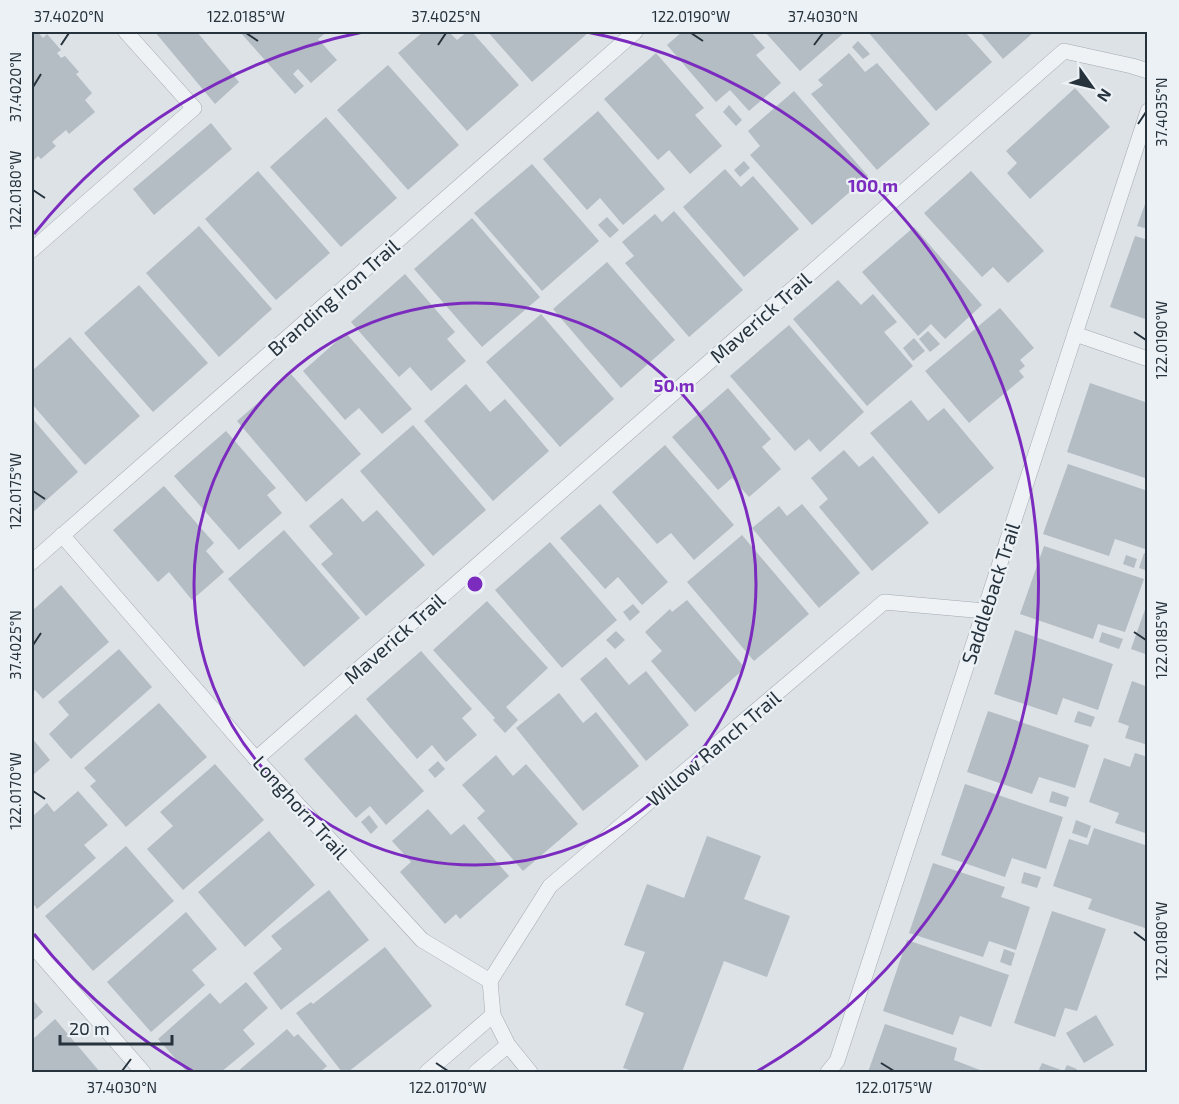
<svg xmlns="http://www.w3.org/2000/svg" width="1179" height="1104" font-family="'Exo 2',sans-serif">
  <rect width="100%" height="100%" fill="#dde2e7"/>
  <g fill="#b4bdc4">
    <path d="M32,32H38L43,38L47,34L61,50L57,53L61,58L65,56L79,72L76,74L92,93L85,100L95,112L69,134L66,130L52,142L56,146L41,159L38,156L32,162Z"/>
    <path d="M155,32H197L239,82L215,104Z"/>
    <path d="M240,32H327L318,39L337,60L311,83L298,69L293,74L304,86L295,94Z"/>
    <path d="M423,32H449L457,40L467,32H472L519,85L467,131L398,53Z"/>
    <path d="M488,32H589L532,82Z"/>
    <path d="M682,32H751L765,48L756,55L781,83L749,111L730,90L716,102L667,45Z"/>
    <path d="M765,32H845L800,71Z"/>
    <path d="M868,32H965L992,62L936,111Z"/>
    <path d="M980,32H1034L1003,59Z"/>
    <path d="M858,41L870,54L863,59L852,47Z"/>
    <path d="M656,53L704,108L695,115L722,146L690,174L669,150L658,160L604,99Z"/>
    <path d="M849,53L865,72L877,63L930,124L877,170L811,94L823,85L818,80Z"/>
    <path d="M388,65L459,145L408,190L337,110Z"/>
    <path d="M1075,88L1110,127L1030,199L1007,173L1017,163L1006,151Z"/>
    <path d="M794,91L868,176L812,225L750,155L760,146L748,131Z"/>
    <path d="M729,105L742,120L736,126L723,112Z"/>
    <path d="M598,111L665,189L623,225L600,198L587,210L543,159Z"/>
    <path d="M326,117L397,198L341,247L270,167Z"/>
    <path d="M211,123L232,149L154,215L133,189Z"/>
    <path d="M744,161L750,168L740,177L734,170Z"/>
    <path d="M532,164L599,241L542,291L474,213Z"/>
    <path d="M725,169L741,187L753,176L799,229L744,277L683,207Z"/>
    <path d="M258,171L330,253L276,300L205,219Z"/>
    <path d="M971,171L1044,251L1008,283L993,267L982,277L924,213Z"/>
    <path d="M1148,196V229L1137,226Z"/>
    <path d="M674,211L743,290L689,337L625,263L634,256L622,242L655,214L662,222Z"/>
    <path d="M607,217L619,230L610,238L598,225Z"/>
    <path d="M472,218L540,297L482,347L414,269Z"/>
    <path d="M199,226L272,309L219,357L146,273Z"/>
    <path d="M914,227L982,305L945,339L931,324L918,336L862,272Z"/>
    <path d="M1135,236L1148,240V320L1110,307Z"/>
    <path d="M607,262L675,340L621,388L553,309Z"/>
    <path d="M405,274L455,332L447,339L466,361L431,391L410,367L399,377L351,322Z"/>
    <path d="M838,280L861,305L873,294L897,322L884,332L913,366L867,406L793,319Z"/>
    <path d="M139,285L208,363L153,412L84,333Z"/>
    <path d="M1000,308L1034,348L1020,360L1025,366L1019,371L1024,377L969,423L925,371Z"/>
    <path d="M541,314L614,399L560,447L486,362Z"/>
    <path d="M789,325L864,412L820,452L809,439L795,451L730,376Z"/>
    <path d="M928,331L940,344L930,352L919,339Z"/>
    <path d="M346,333L412,409L382,434L359,408L345,420L303,371Z"/>
    <path d="M70,337L140,416L85,465L32,404V371Z"/>
    <path d="M914,338L925,351L913,361L903,348Z"/>
    <path d="M291,374L361,454L306,502L237,421Z"/>
    <path d="M1090,383L1148,403V479L1067,452Z"/>
    <path d="M466,384L490,412L505,399L549,451L493,501L424,421Z"/>
    <path d="M728,388L771,439L762,447L781,469L749,497L732,478L718,490L672,437Z"/>
    <path d="M911,400L928,421L944,408L994,468L939,514L870,433Z"/>
    <path d="M32,418L78,472L32,513Z"/>
    <path d="M413,425L486,510L433,556L360,471Z"/>
    <path d="M226,431L276,488L267,495L282,513L239,550L174,476Z"/>
    <path d="M665,445L734,525L694,560L671,533L657,544L612,492Z"/>
    <path d="M844,450L859,467L873,456L929,523L872,571L819,507L828,499L811,478Z"/>
    <path d="M1068,464L1148,491V550L1115,539L1109,556L1043,534Z"/>
    <path d="M164,486L214,543L206,551L224,572L192,600L169,572L158,582L113,530Z"/>
    <path d="M342,498L363,522L377,510L425,565L366,616L321,564L333,554L309,526Z"/>
    <path d="M600,504L668,582L642,605L618,577L605,589L560,538Z"/>
    <path d="M802,504L860,573L819,608L752,528L779,506L787,516Z"/>
    <path d="M284,530L360,618L304,667L228,579Z"/>
    <path d="M742,535L809,614L754,661L687,582Z"/>
    <path d="M550,542L617,620L562,668L495,590Z"/>
    <path d="M1044,546L1144,579L1125,632L1098,624L1093,639L1020,614Z"/>
    <path d="M1144,553L1148,554V571L1139,568Z"/>
    <path d="M1126,555L1137,559L1134,568L1123,564Z"/>
    <path d="M61,585L109,642L43,699L35,690L32,692V611Z"/>
    <path d="M687,600L745,668L695,712L651,661L662,651L645,632L670,609L672,612Z"/>
    <path d="M487,601L548,668L506,707L518,720L505,733L493,720L495,718L433,650Z"/>
    <path d="M1148,601V655L1131,649Z"/>
    <path d="M633,604L640,612L630,621L623,612Z"/>
    <path d="M1015,630L1113,664L1098,710L1063,698L1057,715L994,694Z"/>
    <path d="M616,631L625,640L615,649L606,640Z"/>
    <path d="M1102,632L1123,639L1119,649L1099,642Z"/>
    <path d="M119,649L152,687L71,759L49,734L69,715L58,702Z"/>
    <path d="M421,651L472,709L462,718L477,735L446,762L432,745L417,759L366,699Z"/>
    <path d="M606,657L629,685L646,671L689,725L646,761L580,679Z"/>
    <path d="M1132,681L1148,687V745L1125,738L1129,726L1118,722Z"/>
    <path d="M559,693L583,723L596,712L639,766L583,811L516,728Z"/>
    <path d="M159,703L207,757L126,827L90,786L96,781L84,768Z"/>
    <path d="M988,711L1089,745L1075,788L1039,777L1032,794L967,772Z"/>
    <path d="M1078,711L1095,717L1091,727L1074,722Z"/>
    <path d="M356,714L424,791L386,825L370,806L356,818L304,759Z"/>
    <path d="M32,738L50,760L32,776Z"/>
    <path d="M1135,753L1148,757V834L1115,823L1119,813L1089,802L1104,758L1130,767Z"/>
    <path d="M496,755L513,776L526,764L578,824L523,871L477,818L485,811L462,785Z"/>
    <path d="M438,761L445,769L435,778L428,770Z"/>
    <path d="M215,764L264,820L183,890L147,849L173,826L160,812Z"/>
    <path d="M965,784L1063,817L1046,869L1012,858L1005,877L941,855Z"/>
    <path d="M78,791L108,825L84,845L96,858L37,909L32,902V817L47,803L54,812Z"/>
    <path d="M1052,791L1069,797L1066,807L1049,802Z"/>
    <path d="M428,809L451,835L464,824L509,876L460,919L456,914L445,924L400,872L411,862L392,841Z"/>
    <path d="M369,815L378,827L371,834L361,822Z"/>
    <path d="M1076,820L1091,826L1087,838L1072,833Z"/>
    <path d="M1094,828L1148,846V929L1088,909L1092,899L1053,886L1069,839L1088,845Z"/>
    <path d="M269,831L315,885L245,947L198,892Z"/>
    <path d="M707,836L761,856L744,899L790,916L767,977L724,961L682,1072H636L623,1068L644,1013L625,1005L645,952L624,945L647,884L684,898Z"/>
    <path d="M126,846L174,901L93,971L45,916Z"/>
    <path d="M933,863L1005,887L1001,897L1030,907L1016,950L989,941L983,957L909,933Z"/>
    <path d="M1024,872L1041,877L1037,888L1021,883Z"/>
    <path d="M329,890L369,940L281,1010L253,973L282,949L271,936Z"/>
    <path d="M1052,911L1106,929L1077,1011L1065,1008L1055,1037L1014,1023Z"/>
    <path d="M186,912L217,949L192,970L205,985L151,1032L107,982Z"/>
    <path d="M907,940L1009,975L991,1027L960,1016L953,1035L883,1011Z"/>
    <path d="M385,947L432,1006L348,1072H342L296,1013L311,1002L313,1004Z"/>
    <path d="M1004,949L1015,953L1011,966L1000,962Z"/>
    <path d="M246,982L268,1008L243,1030L255,1044L221,1072H187L158,1039L210,993L220,1004Z"/>
    <path d="M32,999L43,1012L32,1022Z"/>
    <path d="M1096,1015L1114,1045L1084,1063L1066,1033Z"/>
    <path d="M55,1019L100,1072H32V1040Z"/>
    <path d="M885,1024L957,1048L954,1060L980,1070V1072H868Z"/>
    <path d="M287,1029L294,1037L298,1034L327,1066L320,1072H237Z"/>
    <path d="M1042,1063L1064,1071L1067,1065L1077,1069L1075,1072H1038Z"/>
  </g>
  <g fill="none" stroke-linecap="round" stroke-linejoin="round">
    <g stroke="#a2aab1" stroke-width="16">
      <g id="lane">
        <path d="M32,250L194,108L126,32"/>
        <path d="M1075,334L1148,359"/>
        <path d="M62,535L256,759L422,940L490,981L493,1015L508,1045L530,1072"/>
        <path d="M32,562L635,32"/>
        <path d="M256,759L1064,51L1132,66L1148,71"/>
        <path d="M32,945L143,1072"/>
        <path d="M490,981L550,886L884,602L985,611"/>
        <path d="M427,1072L493,1015"/>
        <path d="M476,1072L508,1045"/>
        <path d="M828,1072L837,1061L1148,111"/>
      </g>
    </g>
    <use href="#lane" stroke="#eff2f5" stroke-width="15"/>
  </g>
  <path fill="none" stroke="#26333d" stroke-width="2" d="M246,33L258,41M691,33L703,41M61,45L69,33M438,45L446,33M814,45L823,33M33,87L41,74M1138,124L1146,112M33,190L45,198M1134,332L1146,340M33,491L45,499M1134,632L1146,640M33,645L41,633M33,791L45,799M1134,932L1146,941M436,1063L448,1071M881,1063L894,1071M122,1071L131,1059"/>
  <g fill="none" stroke="#7b2cbf" stroke-width="3">
    <circle cx="475" cy="584" r="281"/>
    <path d="M194 1072A563 563 0 0 1 34 934M34 234A563 563 0 0 1 363 32M587 32A563 563 0 0 1 756 1072"/>
  </g>
  <g text-anchor="middle" dominant-baseline="central" stroke-width="4.5" stroke-linejoin="round" paint-order="stroke">
    <g font-size="20" fill="#26333d" stroke="#ecf1f5">
      <text transform="translate(333 297) rotate(-41)">Branding Iron Trail</text>
      <text transform="translate(760 317) rotate(-41)">Maverick Trail</text>
      <text transform="translate(990 593) rotate(-72)">Saddleback Trail</text>
      <text transform="translate(394 638) rotate(-41)">Maverick Trail</text>
      <text transform="translate(713 748) rotate(-40)">Willow Ranch Trail</text>
      <text transform="translate(301 807) rotate(48)">Longhorn Trail</text>
    </g>
  </g>
  <circle cx="475" cy="584" r="9" fill="#7b2cbf" stroke="#ecf1f5" stroke-width="3"/>
  <g font-size="18" text-anchor="middle" font-weight="bold" fill="#7b2cbf" stroke="#ecf1f5" stroke-width="4.5" stroke-linejoin="round" paint-order="stroke">
    <text x="873" y="192">100 m</text>
    <text x="674" y="392">50 m</text>
  </g>
  <rect width="1179" height="1104" fill="none" stroke="#ecf1f5" stroke-width="66"/>
  <g transform="translate(1092 87) rotate(124)" stroke="#ecf1f5" stroke-width="4.5" paint-order="stroke">
  <path d="M0-4.5L10 22L0 15L-10 22Z" fill="#26333d"/>
  <text y="-9" font-size="16" font-weight="bold" text-anchor="middle" fill="#26333d">N</text>
  </g>
  <path d="M60 1035v9h112v-9" fill="none" stroke="#26333d" stroke-width="3"/>
  <text x="69" y="1035" font-size="18" fill="#26333d" stroke="#ecf1f5" stroke-width="4.5" paint-order="stroke">20 m</text>
  <rect x="33" y="33" width="1113" height="1038" fill="none" stroke="#26333d" stroke-width="2"/>
  <g font-size="15" text-anchor="middle" fill="#26333d">
    <text x="69" y="22">37.4020°N</text>
    <text x="246" y="22">122.0185°W</text>
    <text x="446" y="22">37.4025°N</text>
    <text x="691" y="22">122.0190°W</text>
    <text x="823" y="22">37.4030°N</text>
    <text transform="translate(16 87) rotate(-90)" y="5">37.4020°N</text>
    <text transform="translate(1162 112) rotate(-90)" y="5">37.4035°N</text>
    <text transform="translate(16 190) rotate(-90)" y="5">122.0180°W</text>
    <text transform="translate(1162 340) rotate(-90)" y="5">122.0190°W</text>
    <text transform="translate(16 491) rotate(-90)" y="5">122.0175°W</text>
    <text transform="translate(1162 640) rotate(-90)" y="5">122.0185°W</text>
    <text transform="translate(16 645) rotate(-90)" y="5">37.4025°N</text>
    <text transform="translate(16 791) rotate(-90)" y="5">122.0170°W</text>
    <text transform="translate(1162 941) rotate(-90)" y="5">122.0180°W</text>
    <text x="122" y="1093">37.4030°N</text>
    <text x="448" y="1093">122.0170°W</text>
    <text x="894" y="1093">122.0175°W</text>
  </g>
</svg>
